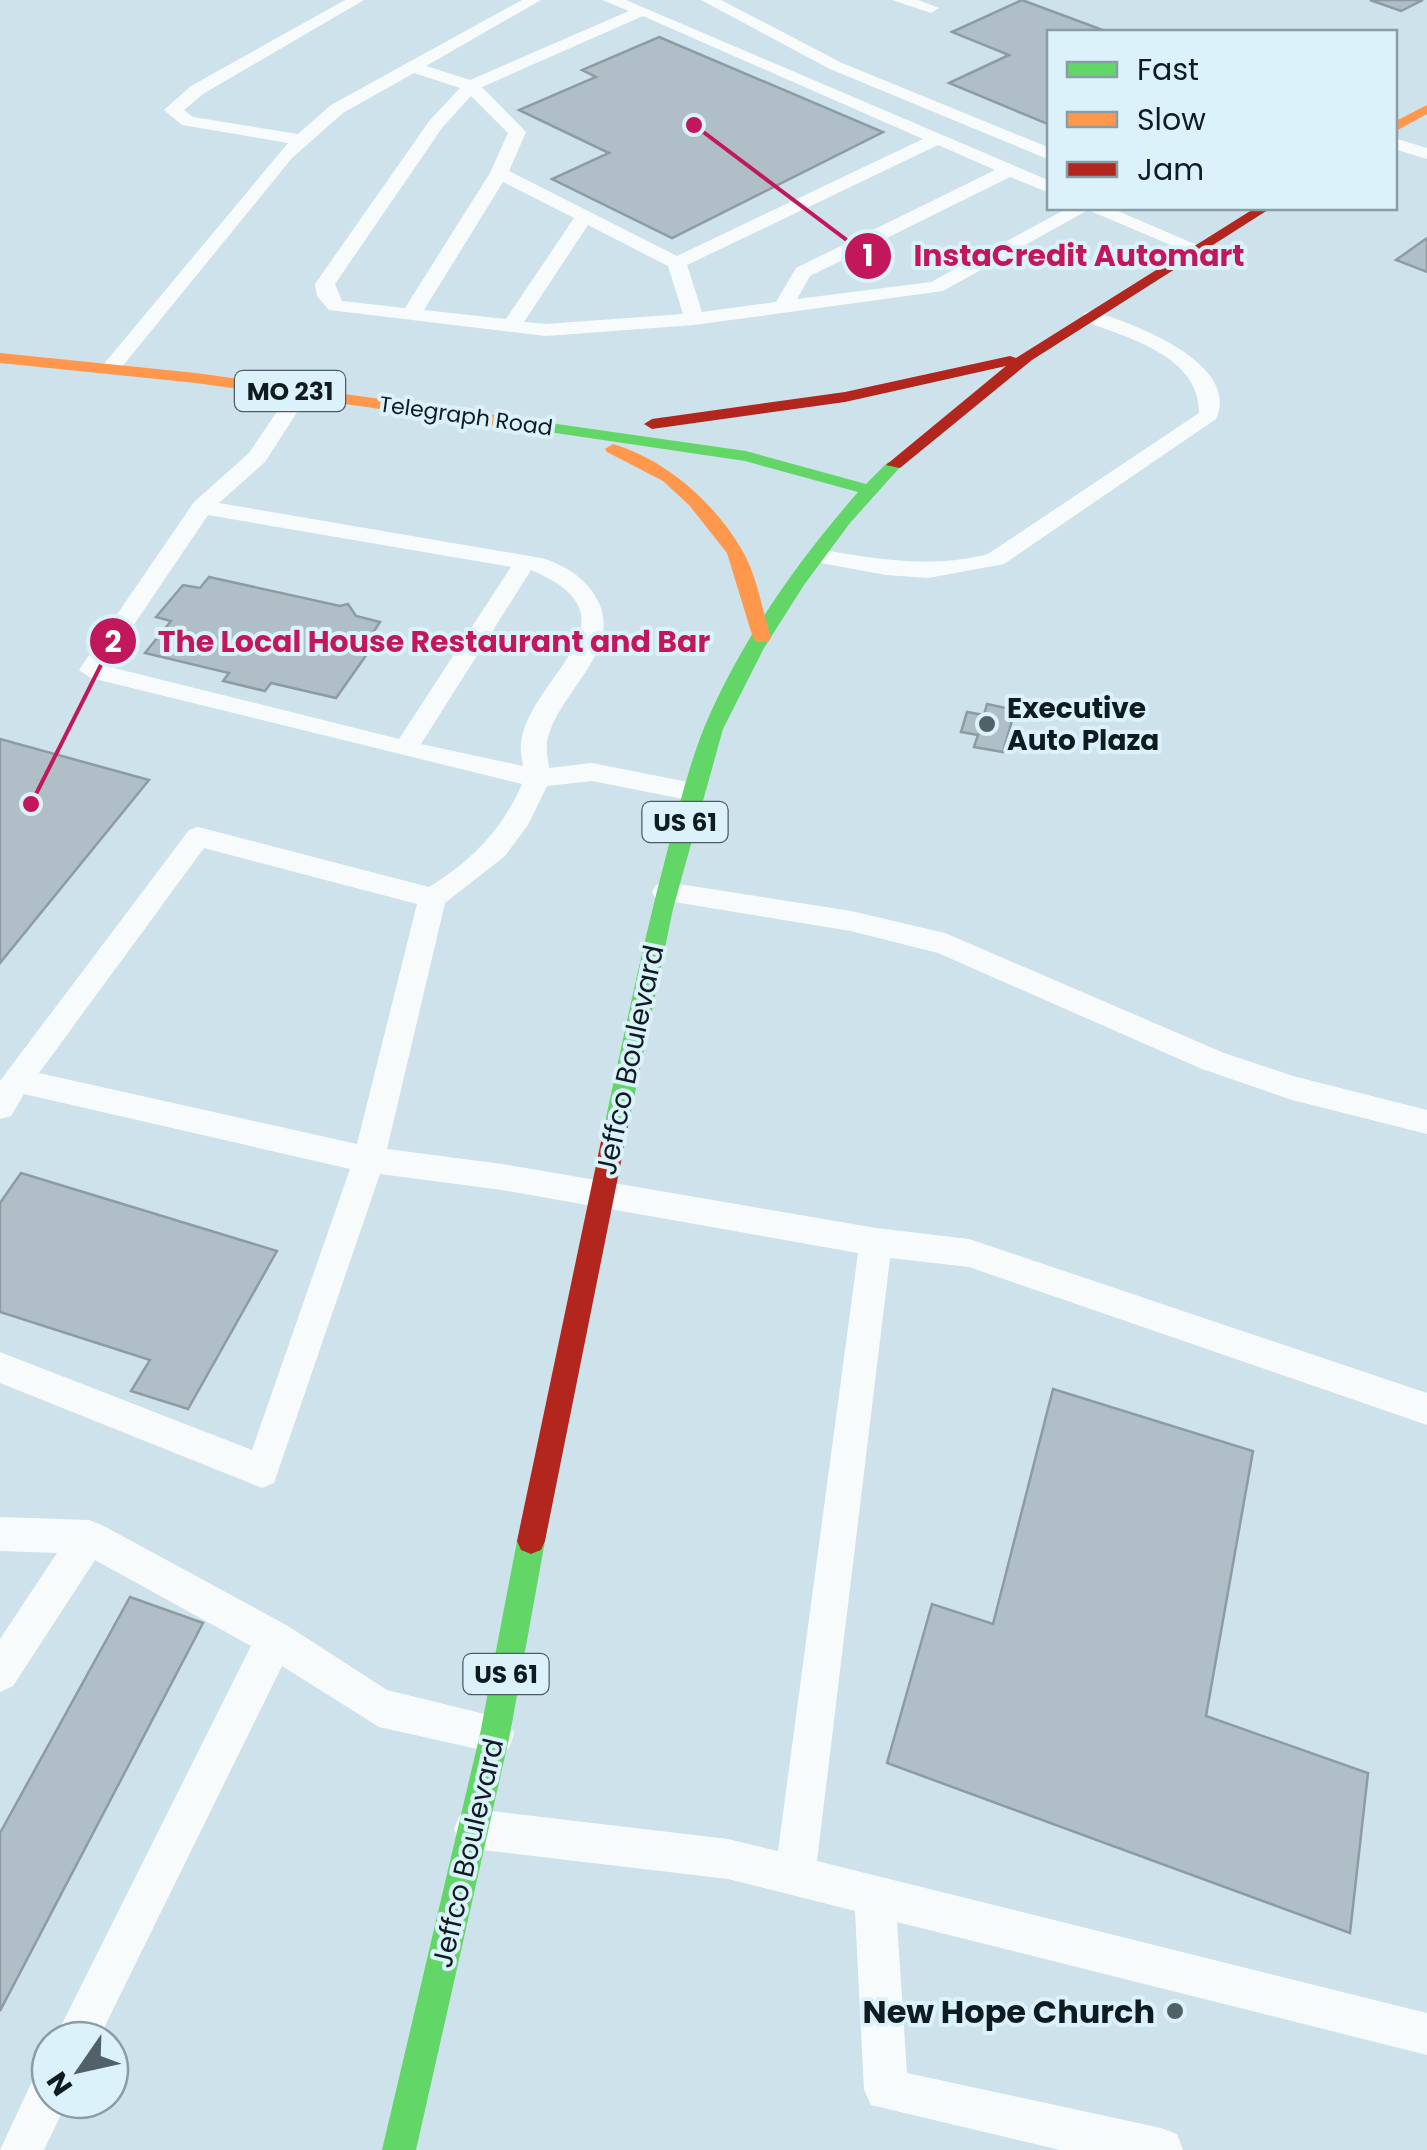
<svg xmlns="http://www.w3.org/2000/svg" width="1427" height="2150" font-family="Poppins,sans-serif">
  <rect width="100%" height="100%" fill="#cee2eb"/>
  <g fill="#b0bfc7" stroke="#8c9ca2" stroke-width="2.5">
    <path d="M1022,0L1108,32H1050V125L949,83L1009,55L952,32Z"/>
    <path d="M1370,0H1423L1401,11Z"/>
    <path d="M659,37L883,132L672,238L552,179L609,153L519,110L596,77L582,70Z"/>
    <path d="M1427,238V272L1396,260Z"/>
    <path d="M209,577L340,606L348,604L356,616L380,622L368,640L376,651L367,654L336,698L271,683L265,691L223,681L229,673L145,653L171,621L156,617L183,585L200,588Z"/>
    <path d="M987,704L1015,710L1003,752L974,747L978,735L961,732L967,712L984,715Z"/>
    <path d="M0,739L149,780L0,963Z"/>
    <path d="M21,1173L277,1251L188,1409L131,1391L150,1360L0,1312V1203Z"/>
    <path d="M1053,1389L1253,1451L1206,1716L1368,1773L1350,1933L887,1763L932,1604L993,1624Z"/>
    <path d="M130,1597L203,1623L0,2011V1833Z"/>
  </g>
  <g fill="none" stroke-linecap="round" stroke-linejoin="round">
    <g fill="#f8fbfc" fill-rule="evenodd">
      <path d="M345,0H364L203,94L184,110L193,117L298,134L331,105L522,0H541L426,66L470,80L629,11L602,0H626L1050,181V193L1010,177L810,276L797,299L931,282L1068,208H1111L1206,249L1204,253H1190L1088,210L943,291L694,325L546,336L329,310L317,296L315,284L430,120L460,88L414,73L343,113L292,158L117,373H103L100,369L103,365L288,143L182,125L164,110L191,86ZM643,16L923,139L677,256L509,171L526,132L482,87ZM471,96L508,133L490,173L405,308L342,301L335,284L442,128ZM938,145L995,170L796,268L776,302L702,312L687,265ZM503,182L574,218L506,319L424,310ZM588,225L668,266L683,314L546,324L524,322Z"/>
      <path d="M701,0H721L842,63L1050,148V160L830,69Z"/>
      <path d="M892,0H918L939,8L931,13Z"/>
      <path d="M1394,138L1427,148V159L1394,149Z"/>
      <path d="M1091,311C1131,322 1242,363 1216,419L1004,564L928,578L886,575L810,561L806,556L818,549C876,559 930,569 988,554L1199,413C1200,356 1128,338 1084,321V313Z"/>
      <path d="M300,386L310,392L265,462L219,503L541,558C557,562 577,573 587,585C636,641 563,684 548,737C545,747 548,758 549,768L592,763L693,783L702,786L706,792L702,798L693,801L592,781L547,786L528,825L505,856L445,903L387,1149L502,1164L876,1228L969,1239L1427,1393V1425L969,1267L890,1258L817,1861L1427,2013V2055L897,1922L907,2073L1161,2128L1177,2134L1183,2150H1060L871,2105L864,2090L855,1911L728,1879L474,1849L460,1843L454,1829L460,1815L474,1809L728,1839L778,1851L858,1253L502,1190L380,1174L274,1483L262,1488L0,1383V1352L252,1450L350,1169L24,1094L11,1116L0,1119V1081L189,830L198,827L429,887C471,861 503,829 522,784L91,678L79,670L194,502L249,453L293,388ZM208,515L511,567L399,739L106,666ZM531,570C647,618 528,678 521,743C520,750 522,759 523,766L421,744ZM204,848L417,904L357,1144L39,1073Z"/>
      <path d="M666,882L851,911L945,933L1224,1053L1293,1076L1427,1110V1134L1292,1100L1202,1069L938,953L851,931L656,899L652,892L656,885Z"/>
      <path d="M0,1517L89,1520L102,1525L288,1626L387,1690L509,1720L514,1734L509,1748L495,1753L379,1727L282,1666L98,2040H54L251,1646L95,1560L13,1686L0,1692V1639L57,1553L0,1551Z"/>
      <path d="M50,2068V2100H68L44,2150H0L35,2075Z"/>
    </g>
    <g fill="#63d668" fill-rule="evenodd">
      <path d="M501,416L746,451L866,484L888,462L902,465L850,523L804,585L764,648L723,729L673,909L628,1127L624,1134H608L604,1127C624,1035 643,943 667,852C678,810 688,768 704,728C740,642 797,562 858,492L745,461L495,424L493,421Z"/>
      <path d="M531,1528L541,1532L545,1541L510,1734L416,2150H382L480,1734L517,1541L521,1532Z"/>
    </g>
    <g fill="#ff974d" fill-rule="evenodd">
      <path d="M1427,105V114L1394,132V122Z"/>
      <path d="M0,353L196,373L501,416L509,421L501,426L196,383L0,363Z"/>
      <path d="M613,444C666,460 714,502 742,550C757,575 762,610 771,638L768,642H756L753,638L727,553L689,505L663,481L607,452L605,449Z"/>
    </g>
    <g fill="#b3261e" fill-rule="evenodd">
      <path d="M1255,208H1271L1032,360L900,468L886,465L1006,366L845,402L652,429L644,424L652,419L845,392L1010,356L1016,358Z"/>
      <path d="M616,1118L624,1120L628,1127L545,1541L541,1550L531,1554L521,1550L517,1541L604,1127L608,1120Z"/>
    </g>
  </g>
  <g fill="#516168" stroke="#dcf2fb" stroke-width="4">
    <circle cx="987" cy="724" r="10"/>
    <circle cx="1175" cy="2011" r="10"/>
  </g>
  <g text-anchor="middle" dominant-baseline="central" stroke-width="8" stroke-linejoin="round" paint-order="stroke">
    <g font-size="22" fill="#0e1c21" stroke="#dcf2fb">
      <text transform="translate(466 416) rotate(8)">Telegraph Road</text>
    </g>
    <g fill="#dcf2fb" stroke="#4c5c62" stroke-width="2.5">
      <rect x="235" y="371" width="110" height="40" rx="8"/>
      <rect x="642.5" y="802" width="85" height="40" rx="8"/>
      <rect x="463.5" y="1654" width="85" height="40" rx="8"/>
    </g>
    <g font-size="25" font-weight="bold" fill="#0e1c21">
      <text x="290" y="391">MO 231</text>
      <text x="685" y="822">US 61</text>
      <text x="506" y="1674">US 61</text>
    </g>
    <g font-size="28" font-weight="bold" fill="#0e1c21" stroke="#dcf2fb" text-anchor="start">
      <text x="1007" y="708">Executive<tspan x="1007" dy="32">Auto Plaza</tspan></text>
    </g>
    <g font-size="28" fill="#0e1c21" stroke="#dcf2fb">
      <text transform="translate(630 1060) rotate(-78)">Jeffco Boulevard</text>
      <text transform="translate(468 1853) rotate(-77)">Jeffco Boulevard</text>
    </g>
    <g font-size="32" font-weight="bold" fill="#0e1c21" stroke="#dcf2fb" text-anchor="end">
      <text x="1155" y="2011">New Hope Church</text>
    </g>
  </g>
  <path fill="none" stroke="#c2185b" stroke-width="4" d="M694 125L868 256M31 804L113 641"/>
  <g fill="#c2185b" stroke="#dcf2fb" stroke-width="4">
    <circle cx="694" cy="125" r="10"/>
    <circle cx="31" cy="804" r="10"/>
    <circle cx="868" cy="256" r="25"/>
    <circle cx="113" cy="641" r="25"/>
  </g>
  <g font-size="30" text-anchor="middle" font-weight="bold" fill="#fff">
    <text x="868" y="266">1</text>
    <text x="113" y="652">2</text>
  </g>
  <g font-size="30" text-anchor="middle" font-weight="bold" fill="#c2185b" stroke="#dcf2fb" stroke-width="8" stroke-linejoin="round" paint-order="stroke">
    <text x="1079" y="266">InstaCredit Automart</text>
    <text x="434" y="652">The Local House Restaurant and Bar</text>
  </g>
  <rect x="1047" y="30" width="350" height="180" fill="#dcf2fb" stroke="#8a9ca4" stroke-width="2.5"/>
  <rect x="1067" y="62" width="50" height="15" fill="#63d668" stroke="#8a9ca4" stroke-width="2.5"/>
  <text x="1137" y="80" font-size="30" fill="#0e1c21">Fast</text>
  <rect x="1067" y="112" width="50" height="15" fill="#ff974d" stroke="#8a9ca4" stroke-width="2.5"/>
  <text x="1137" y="130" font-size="30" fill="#0e1c21">Slow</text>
  <rect x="1067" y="162" width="50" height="15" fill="#b3261e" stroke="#8a9ca4" stroke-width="2.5"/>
  <text x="1137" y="180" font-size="30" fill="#0e1c21">Jam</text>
  <g transform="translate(80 2070) rotate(236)"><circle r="48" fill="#dcf2fb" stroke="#8a9ca4" stroke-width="2.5"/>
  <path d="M0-8L18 38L0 25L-18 38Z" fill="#516168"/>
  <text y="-15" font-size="28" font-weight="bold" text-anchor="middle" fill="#0e1c21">N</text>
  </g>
</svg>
